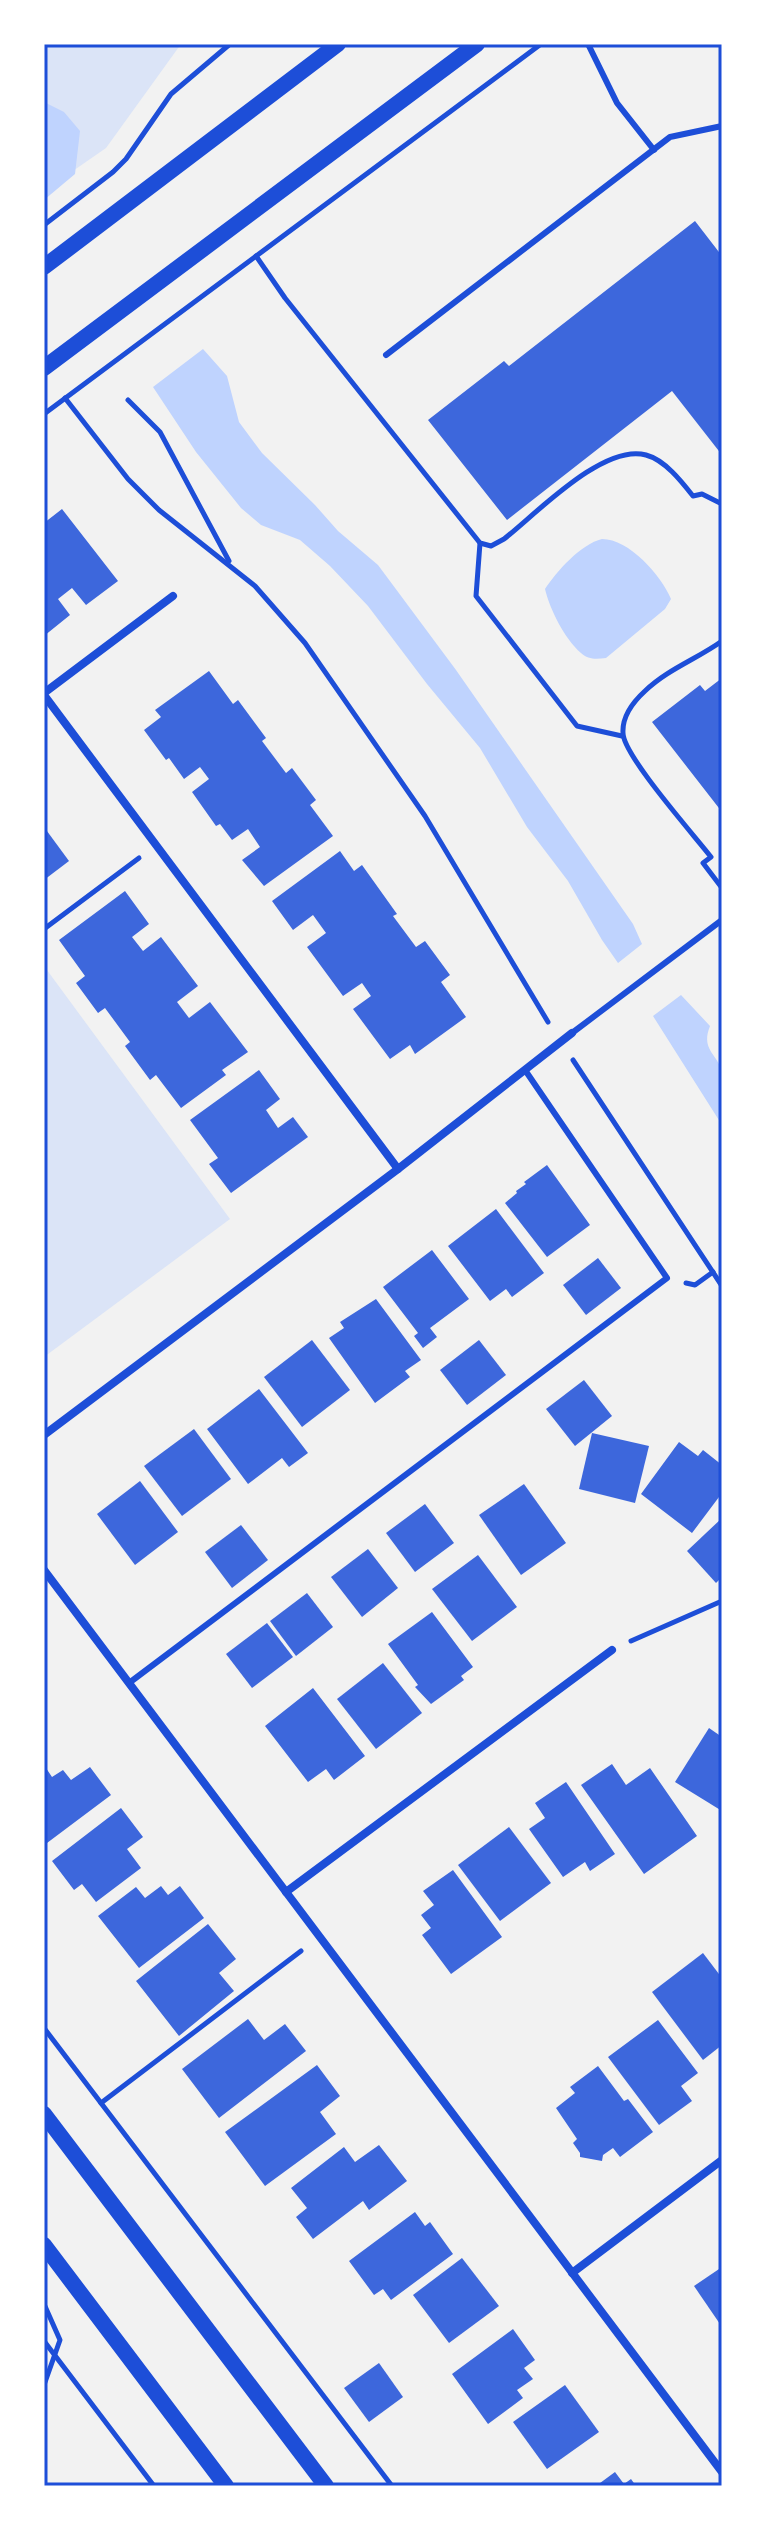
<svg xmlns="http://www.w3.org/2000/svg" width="766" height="2530" font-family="Overpass,sans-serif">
  <rect width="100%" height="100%" fill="#f2f2f2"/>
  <g fill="#dbe4f7">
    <path d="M44,44H181L106,148L44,191Z"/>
    <path d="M44,966L230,1219L44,1357Z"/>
  </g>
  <g fill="#bfd3fe">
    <path d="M44,102L64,112L80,131L75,174L44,200Z"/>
    <path d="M203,349L227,376L239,422L262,453L315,505L338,531L378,565L456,670L633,924L642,944L618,963L602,940L568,881L527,827L480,748L427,684L368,606L330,566L300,540L261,525L241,508L196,452L153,387Z"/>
    <path d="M602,539C629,539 661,575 671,599L665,609L606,658C597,659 588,660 581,653C565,639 550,610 545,589C557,571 581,544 602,539Z"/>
    <path d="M681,995L710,1026C700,1051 719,1054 722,1073C725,1089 722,1109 722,1125L653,1016Z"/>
  </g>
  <g fill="#3d67dc">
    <path d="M695,221L722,256V455L672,391L507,520L428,420L504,361L509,366Z"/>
    <path d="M62,509L118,581L86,605L72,588L58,599L70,615L44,636V523Z"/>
    <path d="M209,671L233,704L238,700L266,738L262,741L286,773L292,768L316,800L310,805L333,836L264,886L242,860L260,847L248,829L232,840L220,824L216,826L192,792L209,779L200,767L184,779L169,758L166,760L144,730L161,717L155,710Z"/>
    <path d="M722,678V812L652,722L700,685L705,691Z"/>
    <path d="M44,827L69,861L44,880Z"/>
    <path d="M340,851L354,871L362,865L397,914L393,916L416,947L425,941L450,975L441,982L466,1017L415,1054L410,1045L390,1059L353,1009L371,996L362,983L343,996L307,947L326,933L313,915L293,930L272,901Z"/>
    <path d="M125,891L149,924L132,937L143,951L161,937L198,986L177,1002L189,1018L210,1002L248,1052L222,1070L226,1075L181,1108L156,1075L150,1080L125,1046L130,1042L105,1008L98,1013L76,983L85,976L59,940Z"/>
    <path d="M259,1070L280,1099L266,1110L278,1128L293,1117L308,1137L231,1193L209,1164L218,1158L190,1120Z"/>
    <path d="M547,1165L590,1225L547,1257L505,1203L517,1193L516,1191L526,1184L524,1182Z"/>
    <path d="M496,1209L544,1273L512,1297L506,1289L490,1301L448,1246Z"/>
    <path d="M432,1250L469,1299L430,1328L437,1337L423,1348L414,1336L418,1333L383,1287Z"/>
    <path d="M598,1258L621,1288L586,1315L563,1285Z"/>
    <path d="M376,1299L421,1360L405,1371L410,1377L375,1403L329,1338L344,1328L340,1322Z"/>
    <path d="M312,1340L350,1390L302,1427L264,1377Z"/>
    <path d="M479,1340L506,1375L467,1405L440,1370Z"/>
    <path d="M584,1380L612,1416L575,1446L546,1409Z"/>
    <path d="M259,1389L308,1453L289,1467L282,1458L248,1484L207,1429Z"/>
    <path d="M194,1429L231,1479L182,1516L144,1466Z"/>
    <path d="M592,1433L649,1446L635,1503L579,1489Z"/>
    <path d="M679,1442L698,1456L703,1450L722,1465V1493L692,1533L641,1494Z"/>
    <path d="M140,1481L178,1532L135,1565L97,1514Z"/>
    <path d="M524,1484L566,1543L521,1575L479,1515Z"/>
    <path d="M425,1504L454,1543L415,1572L386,1533Z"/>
    <path d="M722,1518V1577L716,1583L687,1551Z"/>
    <path d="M241,1525L268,1560L232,1588L205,1552Z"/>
    <path d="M368,1549L398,1588L362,1617L331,1577Z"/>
    <path d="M478,1555L517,1607L472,1641L432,1589Z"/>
    <path d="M307,1593L333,1627L296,1656L270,1621Z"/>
    <path d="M432,1612L473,1667L461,1676L464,1680L431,1704L415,1687L418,1685L388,1644Z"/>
    <path d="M267,1623L293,1657L252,1688L226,1654Z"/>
    <path d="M383,1663L422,1713L376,1749L337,1699Z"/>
    <path d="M313,1688L365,1756L334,1780L326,1769L308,1782L265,1726Z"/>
    <path d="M709,1728L722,1737V1811L675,1782Z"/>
    <path d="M612,1764L626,1785L650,1768L697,1836L644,1874L581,1785Z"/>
    <path d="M90,1767L111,1795L47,1843L44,1839V1770L46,1768L52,1777L63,1770L71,1780Z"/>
    <path d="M566,1782L615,1854L590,1871L585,1862L563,1877L529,1829L545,1818L535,1803Z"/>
    <path d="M121,1808L143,1837L127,1849L141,1868L96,1902L82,1884L74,1890L52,1861Z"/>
    <path d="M509,1827L551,1883L500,1921L458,1865Z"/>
    <path d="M453,1870L502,1937L451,1974L422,1935L431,1928L421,1915L434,1905L423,1891Z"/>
    <path d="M161,1886L168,1895L180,1886L204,1918L139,1968L98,1916L136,1887L145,1898Z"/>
    <path d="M208,1924L236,1959L219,1973L234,1991L179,2036L136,1981Z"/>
    <path d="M703,1953L722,1978V2045L703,2060L652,1992Z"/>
    <path d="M248,2019L264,2040L285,2024L306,2051L219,2118L182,2069Z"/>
    <path d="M658,2020L698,2073L681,2086L692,2101L659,2125L608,2057Z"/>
    <path d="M317,2065L340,2096L320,2112L336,2134L265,2186L225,2132Z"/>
    <path d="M598,2066L624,2101L628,2099L653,2132L620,2157L613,2148L603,2155L602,2161L580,2157V2153L573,2143L577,2139L556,2108L575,2093L570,2087Z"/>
    <path d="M379,2145L407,2181L369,2210L363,2201L313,2239L296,2217L307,2208L291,2188L344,2147L355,2162Z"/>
    <path d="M415,2212L425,2226L430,2222L453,2254L391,2300L383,2289L374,2295L349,2261Z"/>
    <path d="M462,2258L499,2306L449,2343L413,2295Z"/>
    <path d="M722,2267V2327L694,2286Z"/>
    <path d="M513,2329L535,2360L524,2368L533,2379L517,2390L523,2398L488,2424L452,2374Z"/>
    <path d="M379,2363L403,2397L369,2422L344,2388Z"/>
    <path d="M565,2385L599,2432L547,2469L513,2422Z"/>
    <path d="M615,2472L624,2484L631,2479L636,2486H596Z"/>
  </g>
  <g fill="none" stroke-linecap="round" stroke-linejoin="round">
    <g stroke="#1d4ed8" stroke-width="5">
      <path d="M44,225L113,172L126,159L171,94L230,44"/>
      <path d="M256,256L285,298L480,543L491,546L504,539C535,515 603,443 646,455C665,460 682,482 693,496L702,494L722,504"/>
      <path d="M65,398L128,479L159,510L255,586L305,643L425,816L548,1022"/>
      <path d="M128,400L160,432L229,561"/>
      <path d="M44,414L541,44"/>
      <path d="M480,543L476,596L577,726L622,736"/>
      <path d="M722,641C697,659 668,669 645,691C633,702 622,716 623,733C623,755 694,835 711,857L703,863L722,888"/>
      <path d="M44,929L139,858"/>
      <path d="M573,1060L722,1286"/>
      <path d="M686,1283L695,1285L713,1272"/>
      <path d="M631,1641L722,1601"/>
      <path d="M44,2028L392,2486"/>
      <path d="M101,2103L301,1951"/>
      <path d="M44,2304L60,2340L44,2385"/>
      <path d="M44,2341L154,2486"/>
    </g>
    <g stroke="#1d4ed8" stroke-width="6">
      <path d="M588,44L617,103L654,150"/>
      <path d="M386,355L670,137L722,126"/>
      <path d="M572,1033L722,920"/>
      <path d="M129,1683L667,1278L525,1070"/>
    </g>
    <g stroke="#1d4ed8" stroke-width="8">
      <path d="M44,693L173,596"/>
      <path d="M44,695L398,1169"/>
      <path d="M44,1435L398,1169L572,1033"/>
      <path d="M44,1570L722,2472"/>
      <path d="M286,1892L612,1650"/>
      <path d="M572,2273L722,2160"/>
    </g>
    <g stroke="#1d4ed8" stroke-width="16">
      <path d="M44,267L338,44"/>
      <path d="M44,368L477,44"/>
      <path d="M44,2114L326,2486"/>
      <path d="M44,2245L226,2486"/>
    </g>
  </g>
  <rect width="766" height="2530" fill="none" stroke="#ffffff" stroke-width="92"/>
  <rect x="46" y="46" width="674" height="2438" fill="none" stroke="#1d4ed8" stroke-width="3"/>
</svg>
